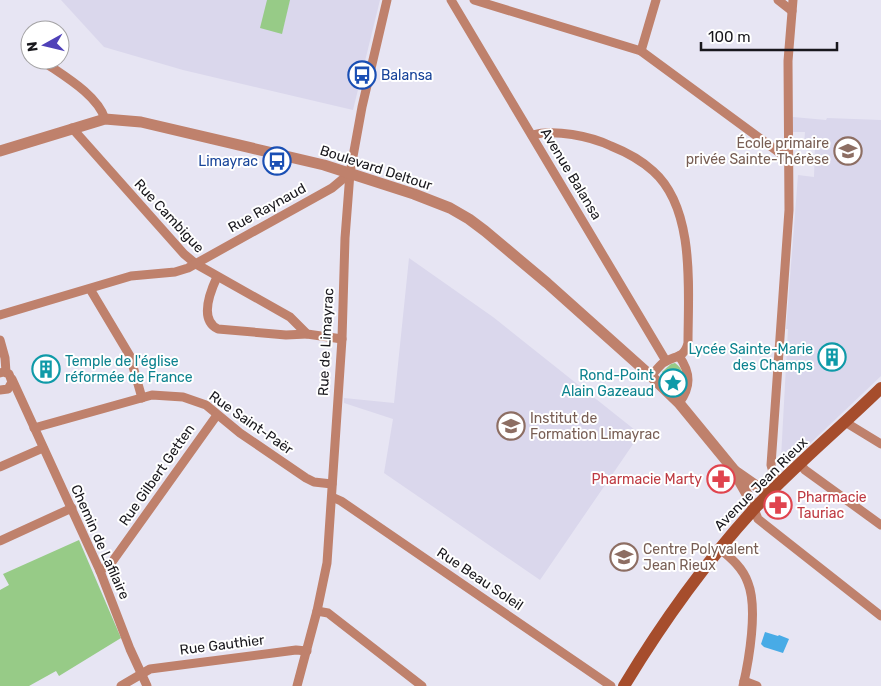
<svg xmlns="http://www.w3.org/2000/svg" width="881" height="686" font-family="Rubik,sans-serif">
  <rect width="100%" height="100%" fill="#e7e5f3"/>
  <g fill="#dad7ec">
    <path d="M61,0H380L353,110L183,70L104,47Z"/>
    <path d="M793,117L826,120L827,118L881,120V376L800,453L796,449L787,458H781L788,329H786L798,175L814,177L815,146L804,145L805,132H792Z"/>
    <path d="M409,258L493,317L640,434L540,580L384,473L393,419L344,403V398L394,403Z"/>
  </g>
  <g fill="#97cb87">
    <path d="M267,0H290L282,34L260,28Z"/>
    <path d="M675,363C684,369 684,378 683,389L674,382L677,380V377H673L672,381L662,372L671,364Z"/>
    <path d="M79,540L121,638L59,676L56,671L29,686H0V590L9,585L3,574Z"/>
  </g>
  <path fill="#48abe6" d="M765,632L778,636L779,635L789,639L783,653L764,647L761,644Z"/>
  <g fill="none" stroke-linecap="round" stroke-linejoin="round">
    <g stroke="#bf816c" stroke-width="9">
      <path d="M451,0L666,361"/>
      <path d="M474,0L641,51L788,159"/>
      <path d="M778,0L792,11"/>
      <path d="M26,48L30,52"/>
      <path d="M641,51L656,0"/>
      <path d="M41,60C62,75 97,94 105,119"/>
      <path d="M72,128L184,254L196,264L290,317L307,334L342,339"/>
      <path d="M532,135C555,129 590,136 611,146C626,152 641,160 653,171C696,209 688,291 688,343C684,359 675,355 663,363C658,367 655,372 651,376"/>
      <path d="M217,277C210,292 199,320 218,329L286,335L307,334"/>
      <path d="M90,289L130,356L142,398"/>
      <path d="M0,315L131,276L175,272L188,268L332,188L350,173"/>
      <path d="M0,340L5,358L6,372"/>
      <path d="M679,356C691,373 691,387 679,403"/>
      <path d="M0,373L4,372L9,374L12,382L8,389L0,390"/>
      <path d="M12,379L100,571L130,649L147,686"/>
      <path d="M845,422L881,444"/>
      <path d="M34,428L152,395L183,397L206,405L240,433L306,478L314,482L332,484"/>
      <path d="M800,464L805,470L881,525"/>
      <path d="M0,467L43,448"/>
      <path d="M777,486L771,465L789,210L788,61L793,0"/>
      <path d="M332,497L341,501L611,686"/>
      <path d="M754,509L758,519L881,616"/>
      <path d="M0,541L72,508"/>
      <path d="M719,548C731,558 743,568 748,583C758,608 749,660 743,686"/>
      <path d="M100,571L112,562L217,415"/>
      <path d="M317,611L328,613L422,686"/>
      <path d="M744,681L757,686"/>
      <path d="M121,686L150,669L296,650L307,651"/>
      <path d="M297,686L317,611L327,563L342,339L345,238L350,173L362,107L387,0"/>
    </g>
    <g stroke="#bf816c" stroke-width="11">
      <path d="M0,151L105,119L141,122L324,165L414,194L450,208L469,219L485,231L547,283L651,376L679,403L734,470C740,484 749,495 754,509"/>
      <path d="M735,471L768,494"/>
    </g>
    <path stroke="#a64d2c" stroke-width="12" d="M624,686C662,623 705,563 754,509C794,466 839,429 881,388"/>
  </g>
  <defs>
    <g id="bus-ring" transform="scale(1.4375)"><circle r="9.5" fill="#fff" stroke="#1a4fb4" stroke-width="1.5"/><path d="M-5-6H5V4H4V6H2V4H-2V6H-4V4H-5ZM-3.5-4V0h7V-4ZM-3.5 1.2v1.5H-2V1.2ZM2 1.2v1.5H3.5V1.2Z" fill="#1a4fb4"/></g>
    <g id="school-ring" transform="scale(1.4375)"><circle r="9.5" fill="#fff" stroke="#8d6e63" stroke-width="1.5"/><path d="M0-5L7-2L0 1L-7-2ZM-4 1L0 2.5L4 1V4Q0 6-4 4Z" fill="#8d6e63"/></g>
    <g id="building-ring" transform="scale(1.4375)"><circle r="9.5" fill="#fff" stroke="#0f9aa8" stroke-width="1.5"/><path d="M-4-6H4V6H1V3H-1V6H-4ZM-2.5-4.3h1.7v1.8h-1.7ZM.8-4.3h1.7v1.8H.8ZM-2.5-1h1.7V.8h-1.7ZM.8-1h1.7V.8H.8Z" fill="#0f9aa8"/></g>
    <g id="sight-ring" transform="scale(1.4375)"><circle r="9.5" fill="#fff" stroke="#0f9aa8" stroke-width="1.5"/><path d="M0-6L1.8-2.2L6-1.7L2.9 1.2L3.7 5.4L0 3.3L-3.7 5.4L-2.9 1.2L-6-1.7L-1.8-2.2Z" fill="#0f9aa8"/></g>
    <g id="university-ring" transform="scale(1.4375)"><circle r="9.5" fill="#fff" stroke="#8d6e63" stroke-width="1.5"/><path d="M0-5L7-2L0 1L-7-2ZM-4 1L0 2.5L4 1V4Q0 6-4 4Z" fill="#8d6e63"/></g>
    <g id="pharmacy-ring" transform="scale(1.4375)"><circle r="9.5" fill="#fff" stroke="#e0444e" stroke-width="1.5"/><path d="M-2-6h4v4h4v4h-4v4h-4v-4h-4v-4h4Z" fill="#e0444e"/></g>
  </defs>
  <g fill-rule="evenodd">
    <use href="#bus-ring" x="362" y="75"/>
    <use href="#school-ring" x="848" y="151"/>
    <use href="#bus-ring" x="277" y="161"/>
    <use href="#building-ring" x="832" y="357"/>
    <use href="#building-ring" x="46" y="369"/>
    <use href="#sight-ring" x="673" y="383"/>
    <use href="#university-ring" x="511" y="426"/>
    <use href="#pharmacy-ring" x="721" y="479"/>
    <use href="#pharmacy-ring" x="778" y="505"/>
    <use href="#school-ring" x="624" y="557"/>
  </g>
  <g text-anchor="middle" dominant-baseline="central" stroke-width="4" stroke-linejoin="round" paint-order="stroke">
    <g font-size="14" fill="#164399" stroke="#fff" text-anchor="start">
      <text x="381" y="75">Balansa</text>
      <text x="258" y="161" text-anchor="end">Limayrac</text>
    </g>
    <g font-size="14" fill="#785e54" stroke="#fff" text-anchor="start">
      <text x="829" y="143" text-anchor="end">École primaire<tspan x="829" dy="16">privée Sainte-Thérèse</tspan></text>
      <text x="530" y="418">Institut de<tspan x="530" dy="16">Formation Limayrac</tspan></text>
      <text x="643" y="549">Centre Polyvalent<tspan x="643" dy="16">Jean Rieux</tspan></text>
    </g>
    <g font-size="14" fill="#18171c" stroke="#fff">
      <text transform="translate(376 168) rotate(18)">Boulevard Deltour</text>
      <text transform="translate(571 174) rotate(59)">Avenue Balansa</text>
      <text transform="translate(267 208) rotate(-29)">Rue Raynaud</text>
      <text transform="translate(169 216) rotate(47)">Rue Cambigue</text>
      <text transform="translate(326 342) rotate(-87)">Rue de Limayrac</text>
      <text transform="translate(251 423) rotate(35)">Rue Saint-Paër</text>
      <text transform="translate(157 475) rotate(-55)">Rue Gilbert Getten</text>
      <text transform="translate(761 484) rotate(-45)">Avenue Jean Rieux</text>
      <text transform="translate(100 542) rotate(66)">Chemin de Lafilaire</text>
      <text transform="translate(480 579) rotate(34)">Rue Beau Soleil</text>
      <text transform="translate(222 645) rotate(-7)">Rue Gauthier</text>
    </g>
    <g font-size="14" fill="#0d838f" stroke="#fff" text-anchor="end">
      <text x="813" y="349">Lycée Sainte-Marie<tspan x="813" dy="16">des Champs</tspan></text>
      <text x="65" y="361" text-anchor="start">Temple de l'église<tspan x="65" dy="16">réformée de France</tspan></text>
      <text x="654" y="375">Rond-Point<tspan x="654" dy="16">Alain Gazeaud</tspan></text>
    </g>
    <g font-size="14" fill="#be3a42" stroke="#fff" text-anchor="end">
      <text x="702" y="479">Pharmacie Marty</text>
      <text x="797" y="497" text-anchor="start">Pharmacie<tspan x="797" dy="16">Tauriac</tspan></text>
    </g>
  </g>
  <g transform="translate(45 45) rotate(262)"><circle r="24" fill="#ffffff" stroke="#a3a2a4"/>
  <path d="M0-4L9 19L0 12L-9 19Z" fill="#4f41b8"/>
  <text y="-8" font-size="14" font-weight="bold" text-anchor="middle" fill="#18171c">N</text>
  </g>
  <path d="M701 42v8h136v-8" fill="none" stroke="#18171c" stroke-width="2.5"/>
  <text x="708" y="42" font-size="15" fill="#18171c" stroke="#ffffff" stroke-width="4" paint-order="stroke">100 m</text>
</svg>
